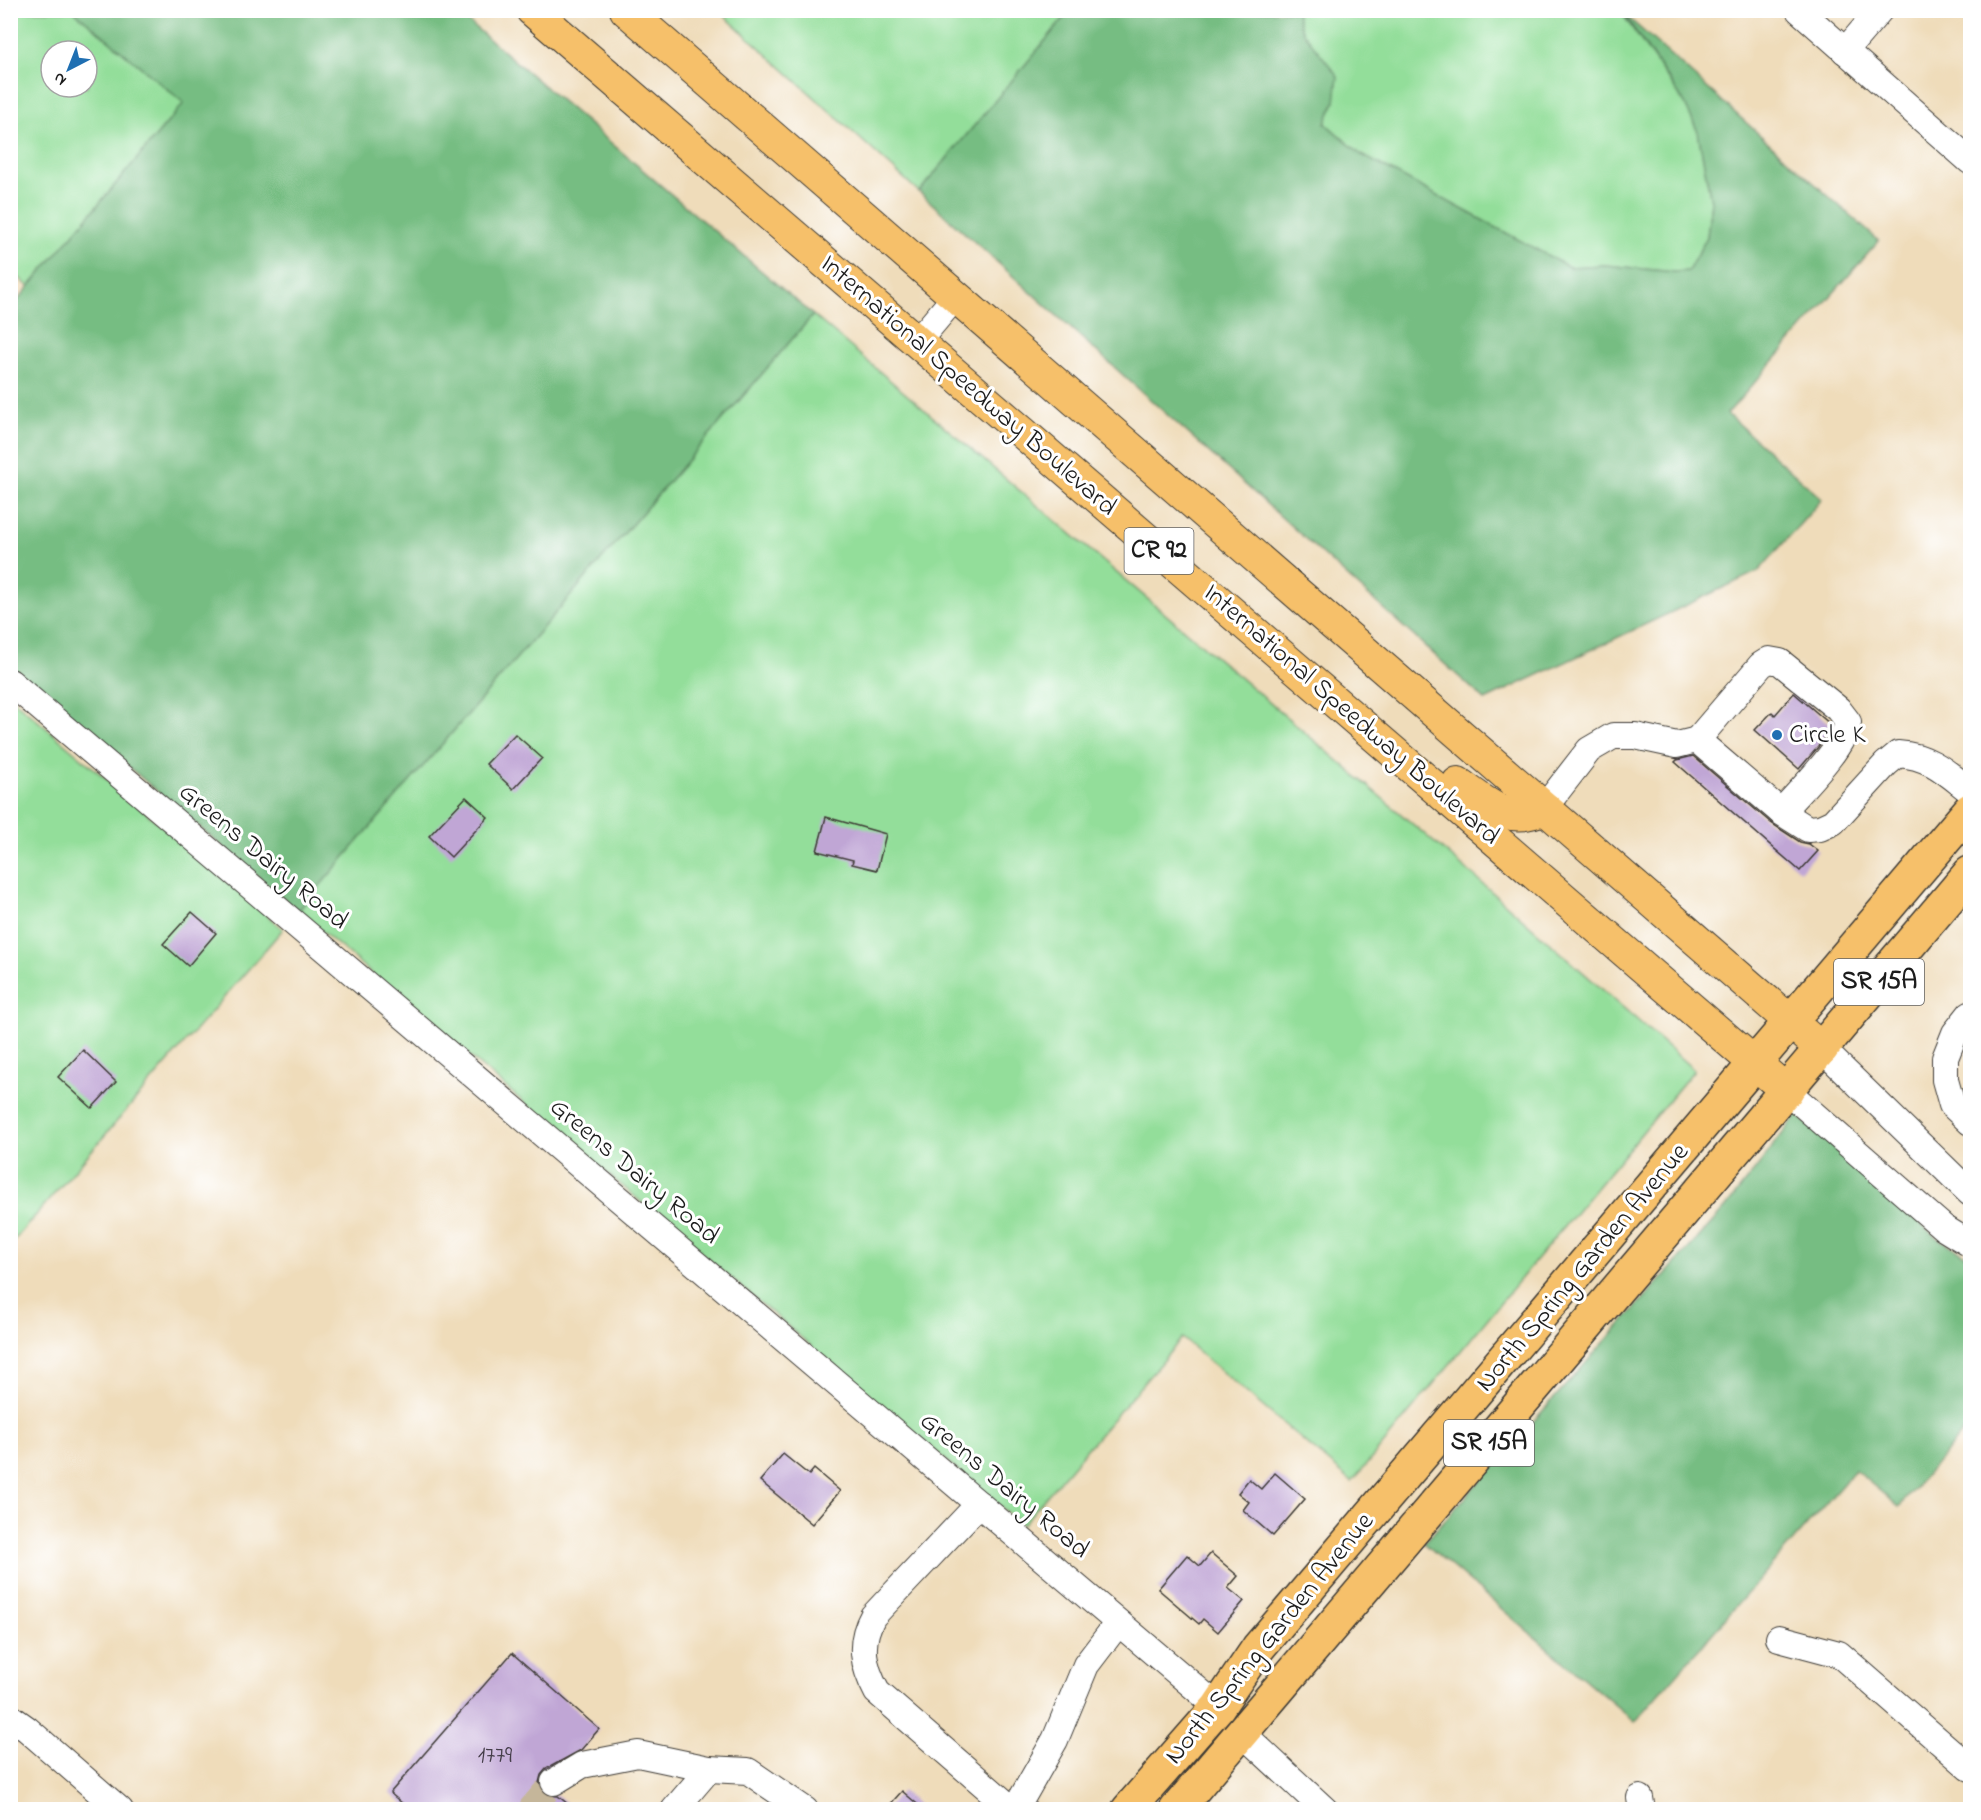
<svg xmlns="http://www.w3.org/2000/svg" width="1981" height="1820" font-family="'Indie Flower',sans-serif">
  <rect width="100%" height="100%" fill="#fff"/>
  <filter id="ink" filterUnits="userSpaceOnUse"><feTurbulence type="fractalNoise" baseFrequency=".0167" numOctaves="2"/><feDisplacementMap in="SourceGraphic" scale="12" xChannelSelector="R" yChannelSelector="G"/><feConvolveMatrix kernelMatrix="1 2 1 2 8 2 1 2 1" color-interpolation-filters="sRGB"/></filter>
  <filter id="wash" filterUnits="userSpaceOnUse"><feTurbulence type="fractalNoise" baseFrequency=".008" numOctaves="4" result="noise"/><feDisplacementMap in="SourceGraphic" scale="24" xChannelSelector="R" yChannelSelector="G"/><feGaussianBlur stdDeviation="1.35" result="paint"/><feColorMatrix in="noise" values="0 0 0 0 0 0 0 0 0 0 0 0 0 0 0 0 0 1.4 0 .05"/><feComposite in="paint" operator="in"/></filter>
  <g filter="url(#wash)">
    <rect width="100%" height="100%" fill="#efdcba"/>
    <g fill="#93de9a" stroke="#587d5b" stroke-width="1.5" fill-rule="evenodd">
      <path d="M11,11H74L184,103L29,287L11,270ZM51,51H87V87H51Z"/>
      <path d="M719,11H1070L919,192Z"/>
      <path d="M1296,11H1620L1684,102L1698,132L1711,201L1707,237L1688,271L1674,272L1605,265L1569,267L1360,154L1325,123L1335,102L1311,44L1302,31Z"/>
      <path d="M813,315L1475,877L1694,1070L1352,1482L1182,1338L1022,1525L298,911Z"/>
      <path d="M11,698L283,929L11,1244Z"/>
    </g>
    <g fill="#76bd82" stroke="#496c4f" stroke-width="1.5">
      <path d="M74,11H456L813,315L298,911L11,667V308L184,103Z"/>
      <path d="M1070,11H1296L1302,31L1338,76L1335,102L1325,123L1360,154L1569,267L1605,265L1674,272L1688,271L1707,237L1711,201L1698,132L1684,102L1623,13L1879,241L1727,414L1822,499L1759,571L1485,700L919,192Z"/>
      <path d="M1797,1115L1936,1237L1970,1258V1424L1899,1507L1855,1470L1635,1722L1424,1543L1726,1207Z"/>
    </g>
    <g id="blocks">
      <g fill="#c0a6d5">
        <path d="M1794,693L1831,725L1818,747L1799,769L1755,730L1772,712L1775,715Z"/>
        <path d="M515,734L542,758L513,789L486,764Z"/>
        <path d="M1693,756L1771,823L1800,842L1809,844L1818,851L1800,871L1675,762L1677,760Z"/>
        <path d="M466,797L488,817L451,857L429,836Z"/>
        <path d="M826,817L886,834L877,870L852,864L853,860L817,851Z"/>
        <path d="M192,912L216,933L188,966L163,944Z"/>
        <path d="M83,1050L116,1082L92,1108L58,1077Z"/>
        <path d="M783,1454L809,1475L814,1469L840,1491L812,1524L760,1481Z"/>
        <path d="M1275,1473L1305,1499L1273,1536L1243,1510L1249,1502L1238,1493L1249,1479L1261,1489Z"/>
        <path d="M1211,1553L1238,1576L1228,1588L1244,1601L1218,1632L1203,1619L1199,1624L1158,1589L1187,1555L1200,1566Z"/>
        <path d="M512,1653L599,1729L581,1750L546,1769L541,1775L539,1783L542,1790L547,1795L558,1796L574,1809H409L390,1793Z"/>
        <path d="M902,1791L923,1809H886Z"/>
      </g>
    </g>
  </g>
  <g filter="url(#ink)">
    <use href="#blocks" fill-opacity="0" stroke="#3c3934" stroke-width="1.5"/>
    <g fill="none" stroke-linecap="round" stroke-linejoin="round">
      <path stroke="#c5b69a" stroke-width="26" stroke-dasharray="26 13" stroke-linecap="butt" d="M530,1810L554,1782"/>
      <g stroke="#3c3934" stroke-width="28">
        <g id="minor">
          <path d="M1799,10L1970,161"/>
          <path d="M1845,51L1880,10"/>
          <path d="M917,342L955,297"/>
          <path d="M10,682L1218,1707"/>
          <path d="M1697,740L1761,665L1769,660L1780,662L1838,709L1848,722C1844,748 1800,790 1781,812"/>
          <path d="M1544,808L1589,750L1613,736H1635L1677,745L1697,740L1781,812L1808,829L1820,828L1833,822L1886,764L1898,754C1930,756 1946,772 1970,791"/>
          <path d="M1970,1014L1955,1033L1945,1058V1080L1952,1105L1970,1122"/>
          <path d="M1822,1049L1970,1193"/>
          <path d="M1787,1091L1944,1228L1970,1244"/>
          <path d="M979,1504L873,1616C858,1643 863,1666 877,1692L1013,1810"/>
          <path d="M1779,1638L1839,1654L1970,1768"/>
          <path d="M10,1717L27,1729L120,1810"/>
          <path d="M1242,1733L1325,1810"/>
          <path d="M554,1782L582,1765L638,1754L709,1769L748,1771L805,1810"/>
          <path d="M1640,1798L1642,1810"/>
          <path d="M674,1810L709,1769"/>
          <path d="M1015,1810L1055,1740L1086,1665L1118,1623"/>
        </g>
      </g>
      <g stroke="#3c3934" stroke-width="34">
        <g id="major">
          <path d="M532,10L1787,1091"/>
          <path d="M626,10L1822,1049"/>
          <path d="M1458,783C1486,803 1508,826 1544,808"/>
        </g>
      </g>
      <g stroke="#3c3934" stroke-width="36">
        <g id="highway">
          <path d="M1128,1810L1218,1707L1258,1648L1970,810"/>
          <path d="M1176,1810L1970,873"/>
        </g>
      </g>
      <use href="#minor" stroke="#fff" stroke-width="26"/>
      <use href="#major" stroke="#f6c06b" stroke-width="32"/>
      <use href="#highway" stroke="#f6c06b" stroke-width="33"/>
    </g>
  </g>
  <circle fill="#1f6fb2" stroke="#fff" stroke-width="2" cx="1777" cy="735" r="6"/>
  <g text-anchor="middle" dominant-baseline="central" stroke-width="6" stroke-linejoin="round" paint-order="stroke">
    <g font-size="24" fill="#453e4a">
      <text x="495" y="1756">1779</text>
    </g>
    <g fill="#fff" stroke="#606060" stroke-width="1.5">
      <rect x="1124.5" y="528" width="69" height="46" rx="4.5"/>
      <rect x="1834" y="959" width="90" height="46" rx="4.5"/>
      <rect x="1444" y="1420" width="90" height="46" rx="4.5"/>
    </g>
    <g font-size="26" font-weight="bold" fill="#1c1c1c">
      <text x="1159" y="551">CR 92</text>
      <text x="1879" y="982">SR 15A</text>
      <text x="1489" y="1443">SR 15A</text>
    </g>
    <g font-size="27" fill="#1c1c1c" stroke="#fff">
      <text transform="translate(968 386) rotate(41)">International Speedway Boulevard</text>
      <text transform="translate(1351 715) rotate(41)">International Speedway Boulevard</text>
      <text transform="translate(263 857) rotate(40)">Greens Dairy Road</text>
      <text transform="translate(634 1172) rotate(40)">Greens Dairy Road</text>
      <text transform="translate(1583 1268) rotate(-50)">North Spring Garden Avenue</text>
      <text transform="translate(1004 1486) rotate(40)">Greens Dairy Road</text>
      <text transform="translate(1270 1639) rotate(-51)">North Spring Garden Avenue</text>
    </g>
    <g font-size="27" fill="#1c1c1c" stroke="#fff" text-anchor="start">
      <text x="1789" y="735">Circle K</text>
    </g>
  </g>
  <rect width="1981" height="1820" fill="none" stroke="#fff" stroke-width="36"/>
  <g transform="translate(69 69) rotate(222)"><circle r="28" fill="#ffffff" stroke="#a4a4a4" stroke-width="1.5"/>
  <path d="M0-4.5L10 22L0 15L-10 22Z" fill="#1f6fb2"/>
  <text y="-9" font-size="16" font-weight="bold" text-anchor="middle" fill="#1c1c1c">N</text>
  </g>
</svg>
